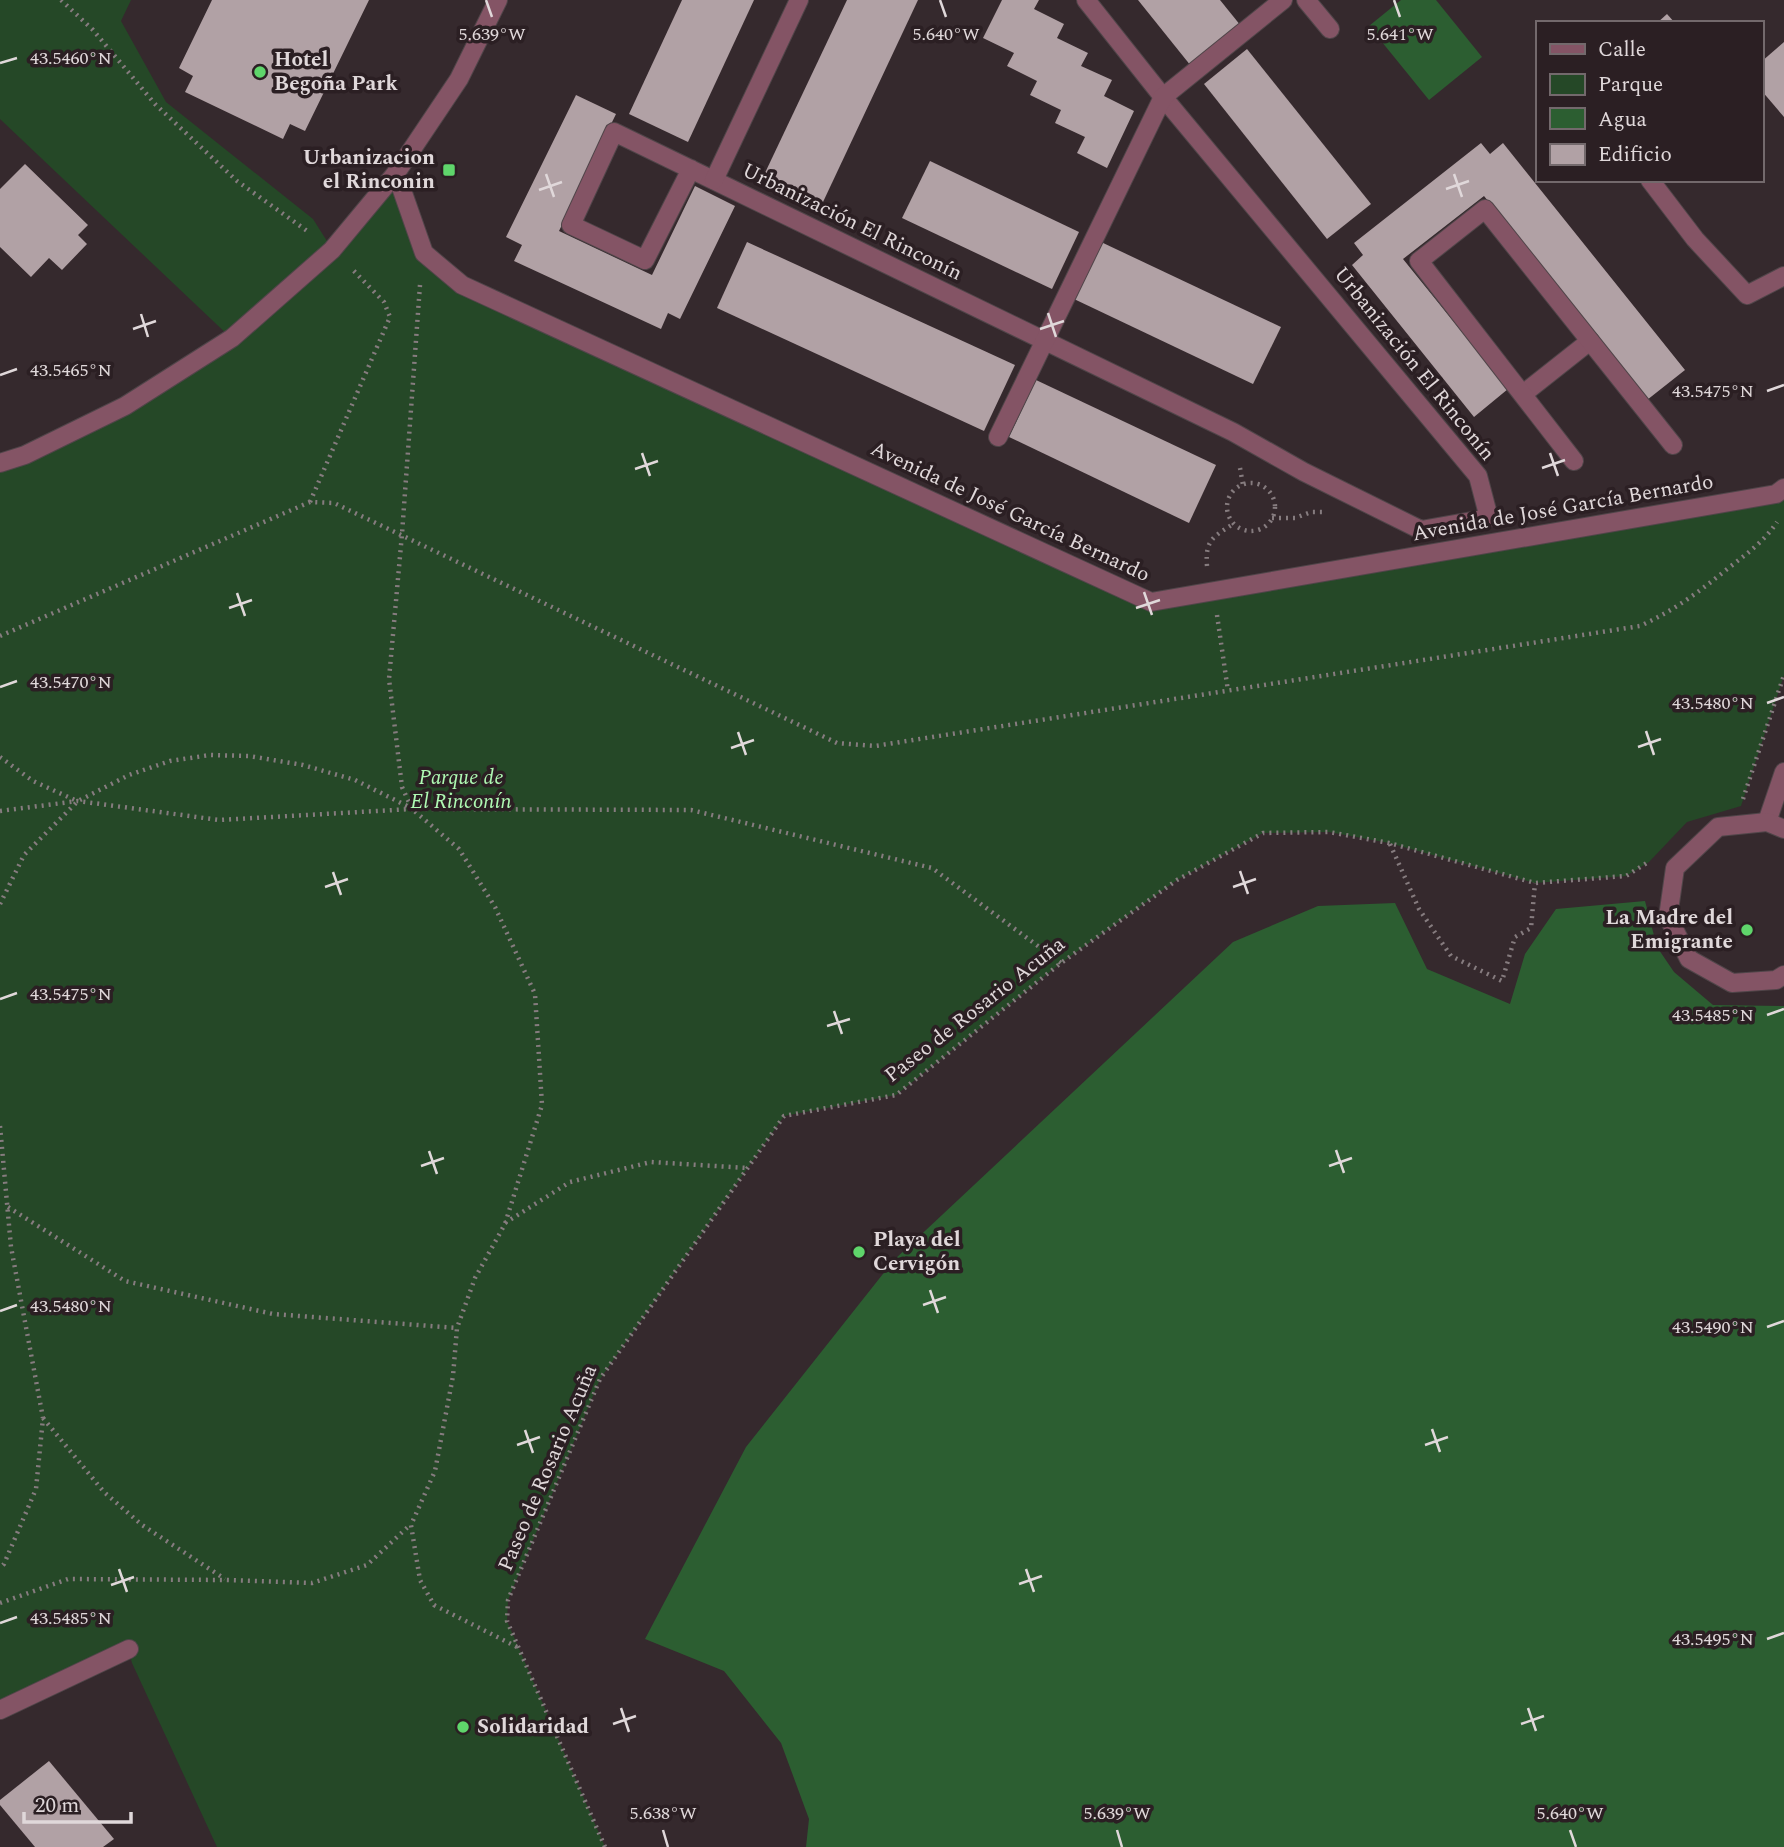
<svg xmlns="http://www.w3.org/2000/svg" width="1784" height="1847" font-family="Spectral,serif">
  <rect width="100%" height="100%" fill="#35292d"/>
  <path fill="#254827" d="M0,0H131L121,21L166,102L313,219L332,249L396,173L424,253L462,285L1151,602L1784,489V675L1741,806L1687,822L1649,862L1626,876L1535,883L1389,843L1329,832L1263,833L1177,880L1061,963L896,1095L784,1116L600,1379L508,1600L507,1621L605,1847H217L132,1663L128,1649L0,1710V463L25,455L231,338L0,119Z"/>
  <g fill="#2c5e31">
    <path d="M1401,0H1436L1482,57L1429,100L1369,26Z"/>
    <path d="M1645,901L1657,947L1674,972L1713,1005L1784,1006V1847H806L809,1819L781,1743L724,1671L645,1639L746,1447L894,1260L1233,942L1318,906L1395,903L1427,969L1510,1004L1525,954L1556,909Z"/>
  </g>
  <g fill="#b1a1a5">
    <path d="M212,0H369L305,131L290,124L283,139L185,92L193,76L179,68Z"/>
    <path d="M682,0H754L688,142L629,114Z"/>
    <path d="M847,0H918L823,202L764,175Z"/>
    <path d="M1002,0H1039L1034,9L1064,24L1057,38L1088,53L1081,66L1112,80L1104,96L1134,111L1107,168L1077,153L1085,137L1055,123L1061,110L1030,95L1037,81L1007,66L1014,53L983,38Z"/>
    <path d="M1138,0H1220L1241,26L1191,66Z"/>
    <path d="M1667,14L1675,23H1657Z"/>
    <path d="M1784,42V117L1761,90V62Z"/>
    <path d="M1247,49L1371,204L1327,239L1204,84Z"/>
    <path d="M576,95L616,114L559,231L652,275L695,186L735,206L680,319L668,313L661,329L514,261L522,245L506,237Z"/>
    <path d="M1481,143L1490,154L1503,143L1685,370L1647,400L1484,196L1403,259L1508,389L1474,417L1352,265L1363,255L1354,243Z"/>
    <path d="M930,161L1079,232L1052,289L902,218Z"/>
    <path d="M25,164L88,225L78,235L87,244L62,270L49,258L31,277L0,247V189Z"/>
    <path d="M747,242L1015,365L984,431L717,308Z"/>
    <path d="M1101,242L1281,327L1253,384L1074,299Z"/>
    <path d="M1036,380L1216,465L1189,523L1009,437Z"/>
    <path d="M49,1761L114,1839L103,1847H35L0,1805V1800Z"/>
  </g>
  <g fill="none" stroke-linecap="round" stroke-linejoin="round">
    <g stroke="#504549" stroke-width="20">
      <g id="minor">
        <path d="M1306,0L1330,29"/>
        <path d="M691,169L645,260L571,225L614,132L1233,432L1304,472L1421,530L1489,518L1478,476L1163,97L1086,0"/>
        <path d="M396,173L424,253L462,285L1151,602L1776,494L1784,488"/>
        <path d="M714,180L799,0"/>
        <path d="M1650,180L1695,239L1747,295L1784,276"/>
        <path d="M1523,394L1590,341"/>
        <path d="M998,437L1163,97L1283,0"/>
        <path d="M1574,461L1419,261L1485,209L1673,445"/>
        <path d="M0,463L25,455L125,406L232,338L332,250L396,173L459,79L498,0"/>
        <path d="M1767,822L1784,772"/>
        <path d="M1784,829L1767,822L1718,827L1675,868L1668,917L1689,959L1732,983L1776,980L1784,975"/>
        <path d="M0,1710L129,1649"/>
      </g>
    </g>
    <g stroke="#867c7f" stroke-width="4.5" stroke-dasharray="2 5" stroke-linecap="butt">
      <path d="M61,0L93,30L155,104L237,181L310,233"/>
      <path d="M420,285L402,534L389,679L402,787L412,809L459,849L495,907L535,994L542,1105L505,1224L475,1278L457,1328L453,1376L435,1471L411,1525L420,1580L434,1605L517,1647"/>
      <path d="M1240,468L1243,485"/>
      <circle cx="1251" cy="507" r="24"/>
      <path d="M310,502L390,317L384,302L351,268"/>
      <path d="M1272,518H1295L1311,512H1323"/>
      <path d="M1207,566C1205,540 1213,537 1233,524"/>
      <path d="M1217,615L1228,691"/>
      <path d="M0,636L310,502L334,503L837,743L875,746L1640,626C1673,611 1699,592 1726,570C1745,555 1764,542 1777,522"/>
      <path d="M0,757L33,781L77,801"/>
      <path d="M1743,799L1784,675"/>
      <path d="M0,811L78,801L219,820L412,809L691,810L932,868L1061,963"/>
      <path d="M1390,844L1419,909L1451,956L1502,981L1515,937L1531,928L1535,883"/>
      <path d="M0,904L24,855L78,801L129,775L170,761L210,755L249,756L303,765L355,780L411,808"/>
      <path d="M0,1126L11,1247L43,1418L36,1489L4,1564L0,1568"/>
      <path d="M8,1207L125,1281L273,1314L457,1328"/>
      <path d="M505,1223L570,1182L651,1162L747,1168"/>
      <path d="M43,1418L104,1492L142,1525L225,1579"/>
      <path d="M0,1603L68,1579L226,1580L312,1583L367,1565L410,1525"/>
      <path d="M605,1847L507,1621L508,1600L600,1379L784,1116L896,1095L1061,963L1177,880L1263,833L1329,832L1389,843L1535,883L1626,876L1650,861"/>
    </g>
    <use href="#minor" stroke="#845465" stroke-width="18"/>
  </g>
  <path fill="none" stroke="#e0d8da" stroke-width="2.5" d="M486,0L492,17M940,0L946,17M1394,0L1400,17M0,63L17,58M546,174L554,197M1454,174L1462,197M1446,189L1469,181M539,190L562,182M1048,313L1056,337M141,314L148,337M133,329L156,321M1040,329L1064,321M0,375L17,369M1767,391L1784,385M642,453L650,476M1550,453L1558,476M1542,468L1565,460M635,469L658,461M1144,592L1152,615M237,593L245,616M229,608L252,600M1136,608L1160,600M0,687L17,681M1767,703L1784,697M1646,731L1654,755M738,732L746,755M1638,747L1661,739M731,748L754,740M1240,871L1248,894M333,872L341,895M325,887L348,879M1233,887L1256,879M0,999L17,993M834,1011L842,1034M1767,1015L1784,1009M827,1026L850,1019M1336,1150L1344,1173M429,1151L437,1174M421,1166L444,1158M1329,1166L1352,1158M930,1290L938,1313M923,1305L946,1297M0,1311L17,1305M1767,1327L1784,1321M1432,1429L1440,1452M525,1430L533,1453M517,1445L540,1437M1425,1445L1448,1437M119,1569L127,1592M1026,1569L1034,1592M1019,1584L1042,1576M111,1585L134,1577M0,1623L17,1617M1767,1639L1784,1633M621,1708L629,1732M1528,1708L1536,1731M613,1724L636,1716M1521,1724L1544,1716M663,1830L668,1847M1117,1830L1122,1847M1570,1830L1576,1847"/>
  <g fill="#5fd56b" stroke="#2b1f23" stroke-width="2.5">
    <circle cx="260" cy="72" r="7"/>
    <rect x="442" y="163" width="14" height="14" rx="3.5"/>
    <circle cx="1747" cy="930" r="7"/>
    <circle cx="859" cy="1252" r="7"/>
    <circle cx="463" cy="1727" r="7"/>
  </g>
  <g text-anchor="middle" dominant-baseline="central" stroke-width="7" stroke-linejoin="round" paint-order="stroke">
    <g font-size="21" font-weight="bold" fill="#e0d8da" stroke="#2b1f23" text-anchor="start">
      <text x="274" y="60">Hotel<tspan x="274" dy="24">Begoña Park</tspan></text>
      <text x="435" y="158" text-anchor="end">Urbanizacion<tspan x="435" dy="24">el Rinconin</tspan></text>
      <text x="1733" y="918" text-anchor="end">La Madre del<tspan x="1733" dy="24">Emigrante</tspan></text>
      <text x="873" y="1240">Playa del<tspan x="873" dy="24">Cervigón</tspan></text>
      <text x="477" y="1727">Solidaridad</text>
    </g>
    <g font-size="21" fill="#e0d8da" stroke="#2b1f23">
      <text transform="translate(852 222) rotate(26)">Urbanización El Rinconín</text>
      <text transform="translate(1414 364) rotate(51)">Urbanización El Rinconín</text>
      <text transform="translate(1563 508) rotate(-10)">Avenida de José García Bernardo</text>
      <text transform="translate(1010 512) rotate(25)">Avenida de José García Bernardo</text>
      <text transform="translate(975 1010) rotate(-38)">Paseo de Rosario Acuña</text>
      <text transform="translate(548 1468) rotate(-67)">Paseo de Rosario Acuña</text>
    </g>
    <g font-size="21" font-style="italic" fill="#affab3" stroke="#2b1f23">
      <text x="461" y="778">Parque de<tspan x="461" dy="24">El Rinconín</tspan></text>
    </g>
  </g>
  <g font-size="18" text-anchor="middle" fill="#e0d8da" stroke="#2b1f23" stroke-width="7" stroke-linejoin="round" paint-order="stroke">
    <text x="492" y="40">5.639°W</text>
    <text x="946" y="40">5.640°W</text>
    <text x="1400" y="40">5.641°W</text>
    <text x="71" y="64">43.5460°N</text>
    <text x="71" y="376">43.5465°N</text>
    <text x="1713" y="397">43.5475°N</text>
    <text x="71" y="688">43.5470°N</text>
    <text x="1713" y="709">43.5480°N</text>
    <text x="71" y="1000">43.5475°N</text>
    <text x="1713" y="1021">43.5485°N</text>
    <text x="71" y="1312">43.5480°N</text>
    <text x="1713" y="1333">43.5490°N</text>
    <text x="71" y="1624">43.5485°N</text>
    <text x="1713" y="1645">43.5495°N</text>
    <text x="663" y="1819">5.638°W</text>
    <text x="1117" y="1819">5.639°W</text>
    <text x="1570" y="1819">5.640°W</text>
  </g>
  <rect x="1536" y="21" width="228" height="161" fill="#2b1f23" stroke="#73696c" stroke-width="2"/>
  <rect x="1550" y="44" width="35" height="10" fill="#845465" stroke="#73696c" stroke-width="2"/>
  <text x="1598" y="56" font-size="21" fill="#e0d8da">Calle</text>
  <rect x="1550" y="74" width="35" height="21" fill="#254827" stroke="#73696c" stroke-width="2"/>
  <text x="1598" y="91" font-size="21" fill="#e0d8da">Parque</text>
  <rect x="1550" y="108" width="35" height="21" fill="#2c5e31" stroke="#73696c" stroke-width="2"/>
  <text x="1598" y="126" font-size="21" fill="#e0d8da">Agua</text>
  <rect x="1550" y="144" width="35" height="21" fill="#b1a1a5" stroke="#73696c" stroke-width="2"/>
  <text x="1598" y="161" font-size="21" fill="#e0d8da">Edificio</text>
  <path d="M24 1812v10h107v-10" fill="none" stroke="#e0d8da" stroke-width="3.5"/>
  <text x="35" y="1812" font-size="21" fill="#e0d8da" stroke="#2b1f23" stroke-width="5" paint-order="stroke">20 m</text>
</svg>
